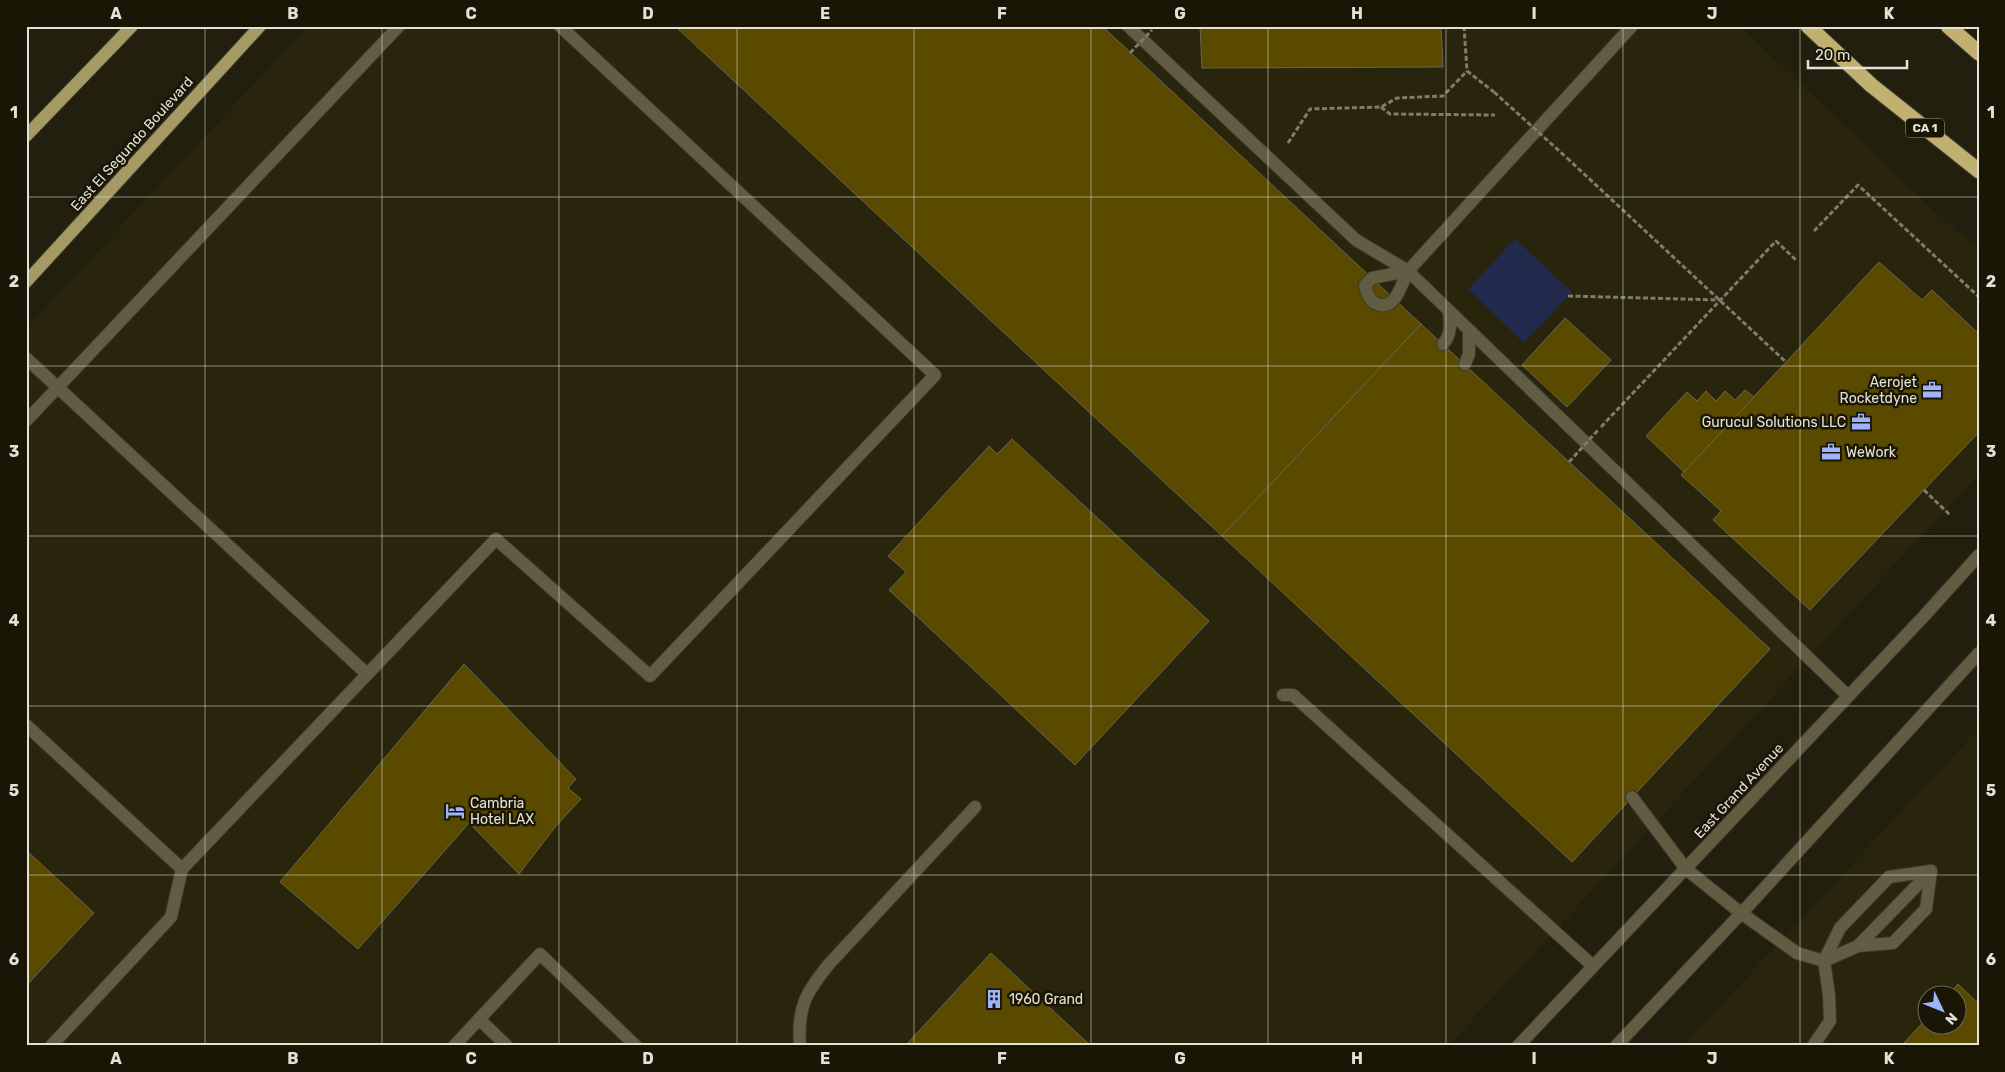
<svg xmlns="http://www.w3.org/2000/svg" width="2005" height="1072" font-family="Rubik,sans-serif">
  <rect width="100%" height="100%" fill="#231f0f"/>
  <g fill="#29240c" fill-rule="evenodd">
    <path d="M308,26H1740L1957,232L1979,245V474L1448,1046H26V328Z"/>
    <path d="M1979,728V1046H1683ZM1928,994H1958V1024H1928Z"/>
  </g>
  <path fill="#212a4d" d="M1515,239L1572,292L1524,343L1468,289Z"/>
  <g fill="#594a00" stroke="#696552">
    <path d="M675,26H1102L1421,324L1222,536Z"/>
    <path d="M1200,26H1441L1443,67L1202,68Z"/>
    <path d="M1879,262L1922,300L1932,290L1979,334V432L1810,610L1713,520L1721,511L1681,475Z"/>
    <path d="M1565,318L1611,360L1567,407L1522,365Z"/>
    <path d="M1421,324L1770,649L1572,862L1222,536Z"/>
    <path d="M1745,390L1754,397L1684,472L1646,436L1687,392L1697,401L1706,391L1716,401L1725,391L1735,400Z"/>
    <path d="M1012,439L1209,621L1075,765L889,590L906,572L888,556L989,446L997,454Z"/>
    <path d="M464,664L576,779L568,788L581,799L556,826L519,874L469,823L358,949L280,882Z"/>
    <path d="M26,850L94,913L26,986Z"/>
    <path d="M991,953L1091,1046H905Z"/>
    <path d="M1958,984L1979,1004V1046H1901L1928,1017V1024H1958V994H1949Z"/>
  </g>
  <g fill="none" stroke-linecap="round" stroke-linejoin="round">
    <g stroke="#3e3a2b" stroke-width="14">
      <g id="minor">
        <path d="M1128,26L1356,240L1408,271L1848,696"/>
        <path d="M1408,271L1372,278L1365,285C1367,293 1369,301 1377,304C1395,312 1402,283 1408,271L1632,26"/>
        <path d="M1443,344C1452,334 1450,323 1449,311"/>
        <path d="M26,358L367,674"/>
        <path d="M1465,364L1469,354V331"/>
        <path d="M26,421L399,26"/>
        <path d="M1283,695H1293L1593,966"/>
        <path d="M26,725L182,869L171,917L51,1046"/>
        <path d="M1632,797L1686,869L1741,913L1797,953L1824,961L1858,946L1931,871"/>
        <path d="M182,869L496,539L650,676L935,375L560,26"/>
        <path d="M1858,946L1893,943L1919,916L1926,909L1931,871"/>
        <path d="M479,1019L507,1046"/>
        <path d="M454,1046L540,954L636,1046"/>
        <path d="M800,1046C797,1007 806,992 830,963L975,807"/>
        <path d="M1518,1046L1925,615L1979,555"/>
        <path d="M1616,1046L1749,905L1979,653"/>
        <path d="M1813,1046L1830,1021L1829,995L1824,961L1840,928L1889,877L1931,871"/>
      </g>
    </g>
    <g stroke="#3e3a2b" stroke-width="14">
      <g id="major">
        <path d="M26,136L132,26"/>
        <path d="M26,282L260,26"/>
      </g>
    </g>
    <g stroke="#3e3a2b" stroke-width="17">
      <g id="highway">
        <path d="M1808,26L1871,85L1979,171"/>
        <path d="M1948,26L1979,53"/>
      </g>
    </g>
    <g stroke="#7f7b6e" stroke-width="3" stroke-dasharray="5 2.5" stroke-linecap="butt">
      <path d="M1464,26L1467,71L1494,92"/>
      <path d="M1381,107L1390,114L1495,115"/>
      <path d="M1288,143L1310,109L1381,107L1397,98L1443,96L1467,71"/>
      <path d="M1567,158L1786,362"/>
      <path d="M1814,231L1858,185L1979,297"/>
      <path d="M1568,296L1720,300"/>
      <path d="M1601,427L1776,241L1797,261"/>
      <path d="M1924,490L1950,515"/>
    </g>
    <use href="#minor" stroke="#625c43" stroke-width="12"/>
    <use href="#major" stroke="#a59964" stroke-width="12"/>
    <use href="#highway" stroke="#c0b170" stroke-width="15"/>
    <g stroke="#7f7b6e" stroke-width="3" stroke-dasharray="5 2.5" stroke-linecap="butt">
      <path d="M1130,53L1152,30"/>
      <path d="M1494,92L1567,158"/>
      <path d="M1569,462L1599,429"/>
    </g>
  </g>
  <path fill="none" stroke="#e4e1d7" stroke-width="1" stroke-opacity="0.55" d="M205,26V1046M382,26V1046M559,26V1046M737,26V1046M914,26V1046M1091,26V1046M1268,26V1046M1446,26V1046M1623,26V1046M1800,26V1046M26,197H1979M26,366H1979M26,536H1979M26,706H1979M26,875H1979"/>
  <defs>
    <g id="office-bare" transform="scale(1.5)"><path d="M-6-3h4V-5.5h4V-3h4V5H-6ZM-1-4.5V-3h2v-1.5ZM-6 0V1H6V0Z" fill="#9eb3fd" stroke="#1a1606" stroke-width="2.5" paint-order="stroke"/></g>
    <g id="hotel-bare" transform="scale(1.5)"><path d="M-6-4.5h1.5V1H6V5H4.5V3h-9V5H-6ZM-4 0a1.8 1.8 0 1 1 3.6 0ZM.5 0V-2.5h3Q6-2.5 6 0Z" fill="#9eb3fd" stroke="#1a1606" stroke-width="2.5" paint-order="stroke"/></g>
    <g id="building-bare" transform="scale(1.5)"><path d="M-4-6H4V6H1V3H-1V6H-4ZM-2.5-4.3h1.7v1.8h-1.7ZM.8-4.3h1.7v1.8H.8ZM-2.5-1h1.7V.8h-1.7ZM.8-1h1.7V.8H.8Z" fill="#9eb3fd" stroke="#1a1606" stroke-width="2.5" paint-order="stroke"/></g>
  </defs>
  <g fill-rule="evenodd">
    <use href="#office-bare" x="1932" y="390"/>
    <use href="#office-bare" x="1861" y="422"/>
    <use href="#office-bare" x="1831" y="452"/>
    <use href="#hotel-bare" x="455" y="811"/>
    <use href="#building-bare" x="994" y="999"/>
  </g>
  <g text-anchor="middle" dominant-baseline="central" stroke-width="5" stroke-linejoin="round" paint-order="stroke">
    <rect fill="#1a1606" stroke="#a7a498" stroke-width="1" x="1906" y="118.5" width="38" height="19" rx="4"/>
    <g font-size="12" font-weight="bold" fill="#e4e1d7">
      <text x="1925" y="128">CA 1</text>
    </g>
    <g font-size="14" fill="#e4e1d7" stroke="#1a1606">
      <text transform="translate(132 144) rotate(-48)">East El Segundo Boulevard</text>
      <text transform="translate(1739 791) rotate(-47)">East Grand Avenue</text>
    </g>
    <g font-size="14" fill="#e4e1d7" stroke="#1a1606" text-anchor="start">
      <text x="1917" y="382" text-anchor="end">Aerojet<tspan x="1917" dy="16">Rocketdyne</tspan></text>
      <text x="1846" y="422" text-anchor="end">Gurucul Solutions LLC</text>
      <text x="1846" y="452">WeWork</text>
      <text x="470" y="803">Cambria<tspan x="470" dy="16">Hotel LAX</tspan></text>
      <text x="1009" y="999">1960 Grand</text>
    </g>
  </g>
  <rect width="2005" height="1072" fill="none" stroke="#1a1606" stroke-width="55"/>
  <g transform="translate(1942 1010) rotate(133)"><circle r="24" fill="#1a1606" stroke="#6b675a"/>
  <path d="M0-4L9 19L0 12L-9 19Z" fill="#9eb3fd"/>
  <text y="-8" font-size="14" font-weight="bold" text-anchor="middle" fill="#e4e1d7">N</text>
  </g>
  <path d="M1808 60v8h99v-8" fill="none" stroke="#e4e1d7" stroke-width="2.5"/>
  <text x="1815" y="60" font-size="15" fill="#e4e1d7" stroke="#1a1606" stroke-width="4" paint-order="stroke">20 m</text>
  <rect x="28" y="28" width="1950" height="1016" fill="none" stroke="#e4e1d7" stroke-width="2"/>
  <g font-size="16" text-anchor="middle" font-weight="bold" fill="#e4e1d7">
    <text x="116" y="19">A</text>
    <text x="293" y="19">B</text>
    <text x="471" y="19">C</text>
    <text x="648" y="19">D</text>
    <text x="825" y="19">E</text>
    <text x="1002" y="19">F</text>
    <text x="1180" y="19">G</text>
    <text x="1357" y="19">H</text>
    <text x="1534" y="19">I</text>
    <text x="1712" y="19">J</text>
    <text x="1889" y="19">K</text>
    <text x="14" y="118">1</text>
    <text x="1991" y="118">1</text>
    <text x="14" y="287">2</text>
    <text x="1991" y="287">2</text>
    <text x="14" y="457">3</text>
    <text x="1991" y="457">3</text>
    <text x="14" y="626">4</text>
    <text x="1991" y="626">4</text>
    <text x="14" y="796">5</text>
    <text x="1991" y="796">5</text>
    <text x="14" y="965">6</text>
    <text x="1991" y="965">6</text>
    <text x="116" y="1064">A</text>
    <text x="293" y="1064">B</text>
    <text x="471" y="1064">C</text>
    <text x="648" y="1064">D</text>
    <text x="825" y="1064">E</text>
    <text x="1002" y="1064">F</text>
    <text x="1180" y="1064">G</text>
    <text x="1357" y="1064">H</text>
    <text x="1534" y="1064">I</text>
    <text x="1712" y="1064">J</text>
    <text x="1889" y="1064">K</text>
  </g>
</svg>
